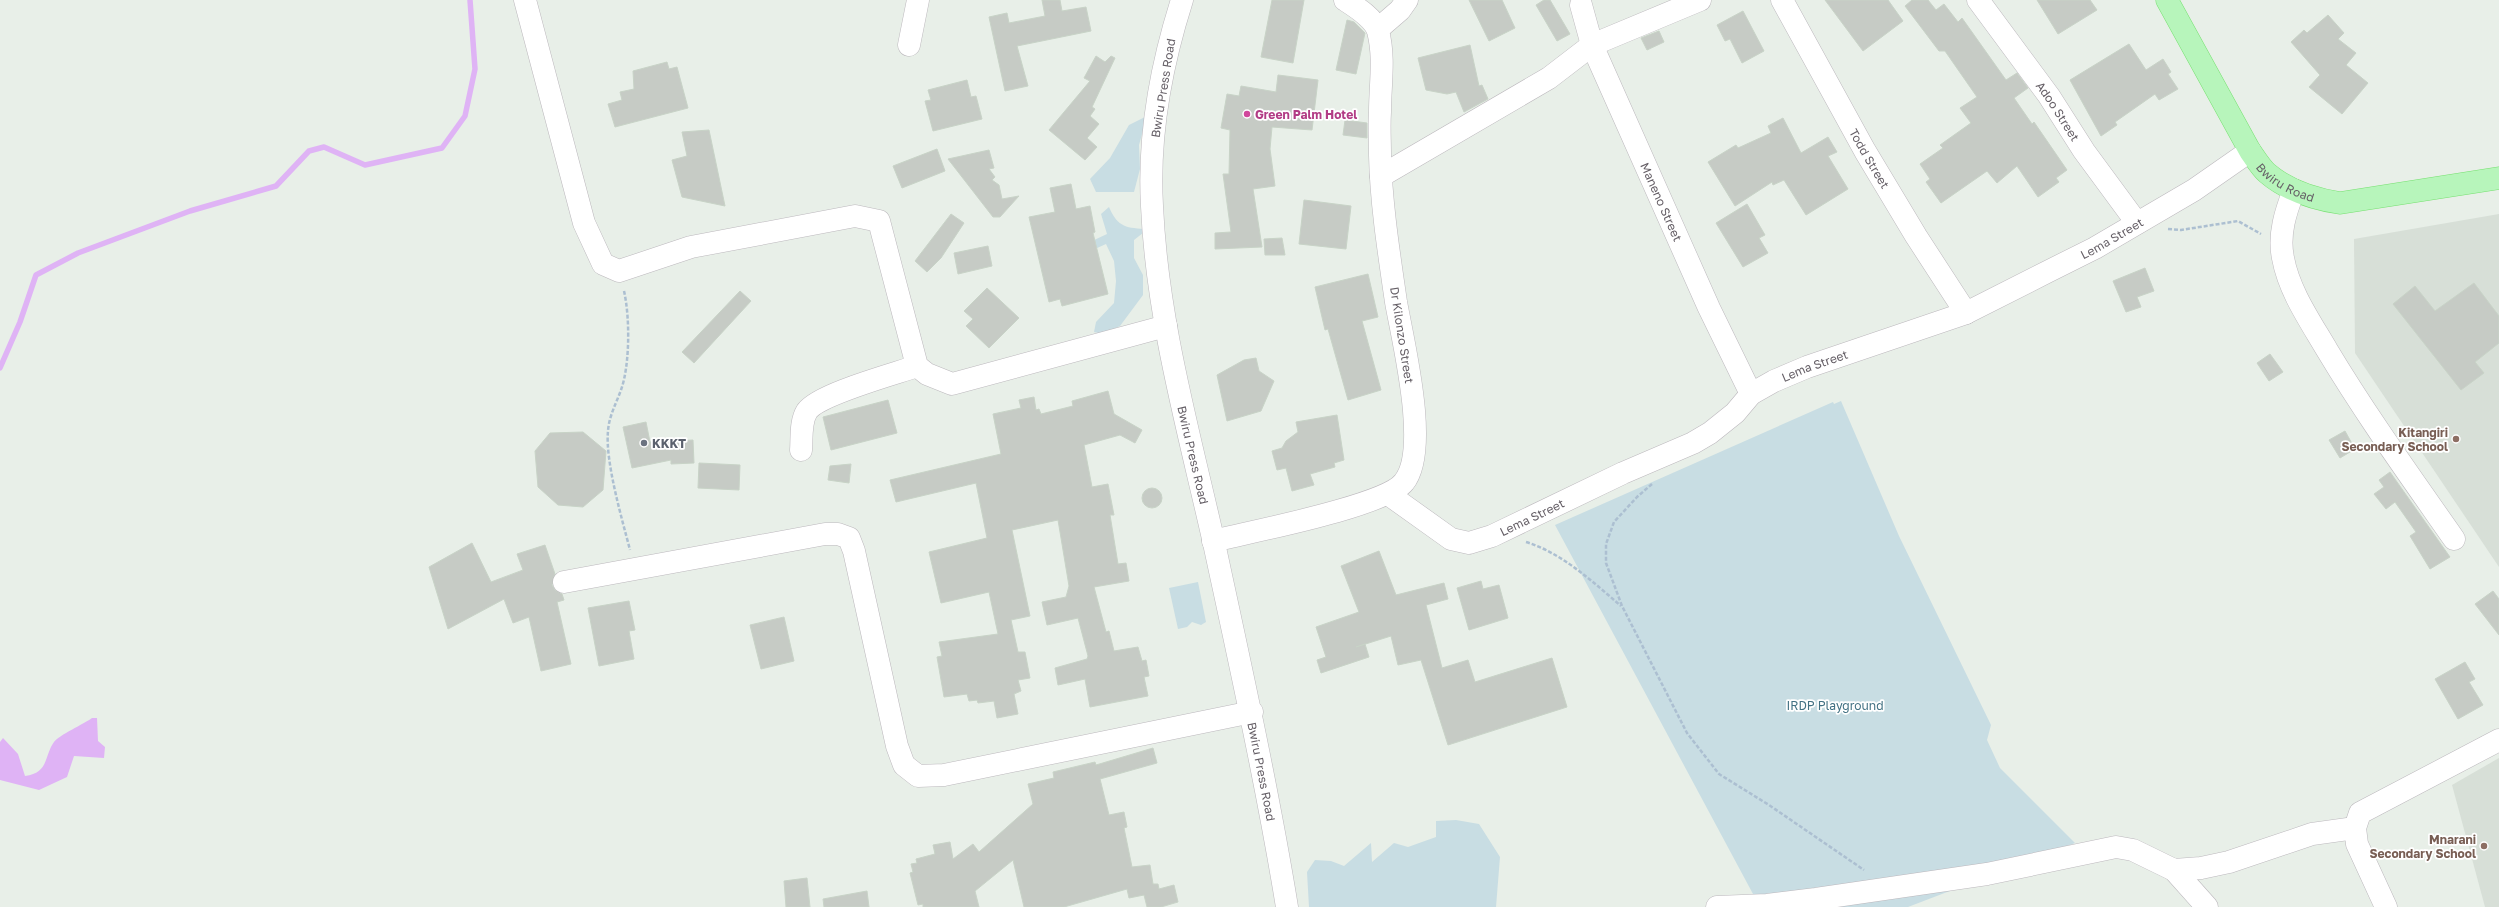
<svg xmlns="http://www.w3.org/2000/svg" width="2499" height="907" font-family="'Golos Text',sans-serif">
  <rect width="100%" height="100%" fill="#e8efe8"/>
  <g fill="#d7dfd7">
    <path d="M2499,214V567L2355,353L2354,239Z"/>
    <path d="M2499,758V907H2485L2452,785Z"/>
  </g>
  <g fill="#c8dde3">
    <path d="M1147,116L1139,145L1140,169L1134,192H1096L1090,179L1110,158L1129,125Z"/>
    <path d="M1109,207C1118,228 1127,228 1148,229L1134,240V258L1143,275V295L1120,326L1103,334L1094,332L1096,322L1114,303L1116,281L1114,261L1106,244L1075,258L1090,242L1107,234L1101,214Z"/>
    <path d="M1841,401L1899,536L1991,725L1987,740L2000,768L2075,843L1908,907H1760L1555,525L1833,402L1834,404Z"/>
    <path d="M1198,582L1206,622L1201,625L1192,622L1187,627L1178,629L1169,588Z"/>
    <path d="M1456,820L1479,824L1500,857L1496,907H1309L1307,872L1315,860L1331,861L1344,866L1371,843L1372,862L1394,843L1408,847L1436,837V821Z"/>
  </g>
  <path fill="#dfb3f5" d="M92,718H97L98,741L105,747L104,758L74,756L67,777L39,790L0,780V742L3,738L18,754L25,776C49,773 44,756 54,742C59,735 84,724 92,718Z"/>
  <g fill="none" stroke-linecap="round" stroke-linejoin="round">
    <path stroke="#dfb3f5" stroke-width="5.5" d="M0,368L20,322L36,275L78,253L190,211L276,186L309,151L324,147L365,165L442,148L465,116L475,69L470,0"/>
  </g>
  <g fill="#c6cbc5" stroke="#c8d3c7">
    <path d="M1042,0H1060L1062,11L1086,7L1091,31L1017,46L1028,86L1005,91L989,17L1007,13L1009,23L1045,16Z"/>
    <path d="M1272,0H1304L1293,63L1261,57Z"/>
    <path d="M1469,0H1502L1515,28L1489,41Z"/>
    <path d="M1544,0H1550L1570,34L1557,41L1536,5Z"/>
    <path d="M1825,0H1888L1903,21L1863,51Z"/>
    <path d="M1912,0H1928L1936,10L1944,4L1958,22L1962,18L2006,80L2017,73L2028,88L2014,98L2032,124L2034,122L2067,170L2056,178L2059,182L2038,197L2017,166L1997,183L1987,171L1941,203L1926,182L1930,179L1920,164L1943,148L1940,145L1971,123L1960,108L1977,97L1945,51H1939L1905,6Z"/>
    <path d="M2037,0H2090L2097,10L2058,34Z"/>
    <path d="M1743,11L1764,51L1742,63L1730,39L1725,41L1717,25Z"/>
    <path d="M2328,15L2344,33L2338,39L2356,53L2346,65L2368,83L2342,114L2309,87L2320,75L2291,42L2304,30L2307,33Z"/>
    <path d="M1347,20L1354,22L1365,33L1356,74L1336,70Z"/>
    <path d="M1659,31L1664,42L1647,50L1641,38Z"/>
    <path d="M2129,44L2146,70L2163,59L2171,72L2168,74L2178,89L2159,100L2155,94L2115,122L2117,125L2101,136L2070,80Z"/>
    <path d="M1470,45L1479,86L1482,85L1488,99L1464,112L1456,92L1447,94L1426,90L1418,58Z"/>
    <path d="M1096,56L1105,62L1111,56L1115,58L1092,107L1095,109L1090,116L1099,124L1087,138L1097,147L1085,160L1049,130L1090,81L1084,78Z"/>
    <path d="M667,62L669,69L677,67L688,108L615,127L608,104L622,100L620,92L634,89L633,71Z"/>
    <path d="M1278,75L1318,80L1312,130L1272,127L1270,149L1275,186L1253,189L1262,247L1215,249V233L1231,232L1223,174H1229L1230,130L1221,128L1227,94L1239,96L1241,86L1276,92Z"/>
    <path d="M967,80L971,97L976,96L982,119L933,131L925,101L931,100L928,90Z"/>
    <path d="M1783,118L1801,153L1828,137L1837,152L1828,156L1848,189L1806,215L1784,180L1773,185L1772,182L1735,206L1708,162L1736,145L1738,148L1771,133L1768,126Z"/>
    <path d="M1345,120L1367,123V138L1343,135Z"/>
    <path d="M709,130L725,206L682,197L672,160L687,156L682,132Z"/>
    <path d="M937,149L945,171L902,188L893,166Z"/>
    <path d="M989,150L994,168L989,169L995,177L992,180L999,185L1002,199L1019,196L1000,217H993L948,159Z"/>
    <path d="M1071,184L1076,209L1090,206L1095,232L1093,233L1108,294L1062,306L1060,299L1049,302L1029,217L1055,212L1050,188Z"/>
    <path d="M1304,200L1351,206L1346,249L1299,244Z"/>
    <path d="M1747,204L1765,235L1759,238L1768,253L1743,267L1716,223Z"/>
    <path d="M951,214L964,223L941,258L927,272L915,261Z"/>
    <path d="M1282,238L1285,255H1265L1264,239Z"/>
    <path d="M988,246L992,266L958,274L954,253Z"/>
    <path d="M2145,268L2154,291L2137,297L2141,307L2126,312L2113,281Z"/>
    <path d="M1368,274L1378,317L1362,321L1381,390L1348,400L1328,329L1325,330L1315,287Z"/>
    <path d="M2474,283L2499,316V343L2475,362L2484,373L2461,390L2393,304L2415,286L2435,311Z"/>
    <path d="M987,288L1019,318L989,348L966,326L973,319L964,311Z"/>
    <path d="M740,291L751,301L694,363L682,352Z"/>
    <path d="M2270,354L2283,372L2269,381L2257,363Z"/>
    <path d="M1256,358L1259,371L1274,381L1261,411L1227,421L1217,375L1244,360Z"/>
    <path d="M1108,391L1114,414L1142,430L1135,443L1120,435L1084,445L1092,487L1108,484L1114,515H1110L1118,564L1126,563L1129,581L1094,587L1106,632L1109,631L1114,651L1138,647L1142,661L1146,660L1149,676L1144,677L1148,696L1090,707L1085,679L1058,685L1055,668L1087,659L1088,656L1078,618L1047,625L1042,602L1066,597L1069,586L1058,520L1012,530L1030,616L1011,620L1018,652H1025L1030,678L1018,680L1021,691L1014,694L1018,714L997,718L994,701L978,703L977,700L969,701L967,694L944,697L937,657L942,656L939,642L998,634L989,592L941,603L929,552L987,538L976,483L896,502L890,480L1001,454L993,414L1021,408L1019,400L1034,397L1036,410L1039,409L1041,414L1073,406L1072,401Z"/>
    <path d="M888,400L897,433L831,450L823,417Z"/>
    <path d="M1337,415L1344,460L1334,463L1335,467L1310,474L1314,485L1292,491L1286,468L1277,470L1272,451L1282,448L1286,441L1298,432L1296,422Z"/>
    <path d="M646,422L650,442L693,440L694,463L671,464V460L632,468L623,427Z"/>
    <path d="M2345,431L2355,449L2340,458L2329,440Z"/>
    <path d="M583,432L606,451L603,490L583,507L558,505L538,487L535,451L550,433Z"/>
    <path d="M699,463L740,465L739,490L698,488Z"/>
    <path d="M851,464L849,483L828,480L830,466Z"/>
    <path d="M2390,472L2450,557L2430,569L2410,536L2416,532L2395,502L2386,509L2374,494L2384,487L2379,480Z"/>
    <circle cx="1152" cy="498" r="10"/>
    <path d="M472,543L491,582L523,570L517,554L545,545L555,574L552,585L555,590L562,594L564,600L557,602L571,664L541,671L529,617L513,623L504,599L448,629L429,567Z"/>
    <path d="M1379,551L1396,595L1444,583L1448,599L1426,605L1442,668L1468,660L1475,682L1552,658L1567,707L1448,745L1421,660L1398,665L1391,636L1356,647L1365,644L1369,657L1321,673L1317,660L1326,657L1316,627L1359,612L1341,566Z"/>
    <path d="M1481,581L1483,589L1499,585L1508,618L1469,630L1457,588Z"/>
    <path d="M2493,591L2499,599V635L2475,604Z"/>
    <path d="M629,601L635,630L629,631L634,659L599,666L588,608Z"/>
    <path d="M784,617L794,661L761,669L750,625Z"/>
    <path d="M2465,662L2475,679L2469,682L2483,705L2458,719L2435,679Z"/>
    <path d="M1153,748L1157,763L1100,779L1109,815L1124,812L1127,827L1124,828L1132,867L1150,865L1153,884H1158L1159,889L1174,885L1178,902L1161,907H1147L1144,895L1129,898L1127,889L1064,907H1024L1013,860L975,891L979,907H923V904L918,905L910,873L913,872L911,864L917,863L916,859L935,854L933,845L950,842L953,859L973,844L979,852L1033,804L1028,784L1054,778L1053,772L1095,762L1096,765Z"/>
    <path d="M807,878L810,907H786L784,881Z"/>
    <path d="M867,891L869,907H824L823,899Z"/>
  </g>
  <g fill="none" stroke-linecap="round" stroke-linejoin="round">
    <g stroke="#bcb8bd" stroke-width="23">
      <g id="minor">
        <path d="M525,0L584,223L603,264L619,271L691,247L855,216L879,221L917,366L927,374L952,384L1166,326"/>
        <path id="s1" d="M1182,0C1161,66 1148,136 1152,206C1157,320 1189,432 1214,543C1240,664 1267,785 1287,907"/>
        <path id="s2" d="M1782,0L1865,151L1916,236L1966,313"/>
        <path id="s3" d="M1978,0L2049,96L2084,151L2137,223"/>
        <path id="s4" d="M1581,5L1592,45L1709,308L1751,394"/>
        <path d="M1378,29L1400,10L1407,0"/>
        <path d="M909,45L918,0"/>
        <path d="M1381,176L1549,78L1592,45L1700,0"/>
        <path d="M2294,190C2286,211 2278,234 2283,258C2289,291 2310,321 2327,350C2366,415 2410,476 2454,539"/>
        <path d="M801,450C802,439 800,422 807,411C819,394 894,374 917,366"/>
        <path id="s5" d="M1388,494L1451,539L1469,543L1492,536L1623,473L1693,443L1710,433L1735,413L1751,394L1774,381L1807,367L1966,313L2047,272L2095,248L2194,190L2250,151"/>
        <path d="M1213,541C1249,532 1386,506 1404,482C1430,450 1403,342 1396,302C1389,254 1381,203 1380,155C1380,140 1379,126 1380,112C1380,85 1385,58 1378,31C1374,18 1356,7 1345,0"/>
        <path d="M564,582L825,534H838L849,538L854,551L897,746L904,765L918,776L944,775L1252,712"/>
        <path d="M2174,870L2207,907"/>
        <path d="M1717,907L1767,905L1816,899L1987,874L2116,847L2133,850L2174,870L2201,868L2229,862L2312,834L2355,828"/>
        <path d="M2386,907L2357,844L2355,828L2360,813L2499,740"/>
      </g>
    </g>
    <g stroke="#76e070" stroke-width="23">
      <g id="major">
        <path id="s6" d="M2167,0L2250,151C2255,158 2261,168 2267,173C2288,191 2314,199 2340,203L2499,178"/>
      </g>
    </g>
    <g stroke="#acbfd1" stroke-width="2.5" stroke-dasharray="4 2" stroke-linecap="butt">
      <path d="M2168,229L2181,230L2238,221L2261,234"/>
      <path d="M624,291C630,317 630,365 621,390C616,404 609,416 608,431C605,461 622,519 630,550"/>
      <path d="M1652,484L1637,497L1614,522L1606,544V563L1622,606L1687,733L1719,774L1769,805L1864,870"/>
      <path d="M1526,542C1562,553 1593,582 1621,606"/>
    </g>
    <use href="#minor" stroke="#fff" stroke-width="22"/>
    <use href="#major" stroke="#b7f5bb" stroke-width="22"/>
  </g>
  <circle fill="#d1479c" stroke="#fff" stroke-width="1.5" cx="1247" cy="114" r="4"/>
  <g fill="#8d6e63" stroke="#fff" stroke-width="1.5">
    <circle cx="2456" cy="439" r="4"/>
    <circle cx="2484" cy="846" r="4"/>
  </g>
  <circle fill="#6b7280" stroke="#fff" stroke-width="1.5" cx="644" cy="443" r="4"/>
  <g text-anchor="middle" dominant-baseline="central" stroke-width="3.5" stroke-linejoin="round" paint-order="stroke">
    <g font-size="12" fill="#655f66" stroke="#fff">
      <text transform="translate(1163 88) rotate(-81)">Bwiru Press Road</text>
      <text stroke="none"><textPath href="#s3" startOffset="137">Adoo Street</textPath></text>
      <text stroke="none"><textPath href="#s2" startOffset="181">Todd Street</textPath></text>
      <text stroke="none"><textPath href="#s6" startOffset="221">Bwiru Road</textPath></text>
      <text stroke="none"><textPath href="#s4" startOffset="213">Maneno Street</textPath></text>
      <text stroke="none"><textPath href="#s5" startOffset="812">Lema Street</textPath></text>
      <text transform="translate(1402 335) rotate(81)">Dr Kilonzo Street</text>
      <text stroke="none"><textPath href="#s5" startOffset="488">Lema Street</textPath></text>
      <text stroke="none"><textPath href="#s1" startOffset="462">Bwiru Press Road</textPath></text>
      <text stroke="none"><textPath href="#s5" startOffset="164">Lema Street</textPath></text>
      <text stroke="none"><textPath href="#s1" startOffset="786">Bwiru Press Road</textPath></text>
    </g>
    <g font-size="12" font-weight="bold" fill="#b23c85" stroke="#fff" text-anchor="start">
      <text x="1255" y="114">Green Palm Hotel</text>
    </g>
    <g font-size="12" font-weight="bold" fill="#785e54" stroke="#fff" text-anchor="end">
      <text x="2448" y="432">Kitangiri<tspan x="2448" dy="14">Secondary School</tspan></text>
      <text x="2476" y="839">Mnarani<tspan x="2476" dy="14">Secondary School</tspan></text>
    </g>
    <g font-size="12" font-weight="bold" fill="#5b616d" stroke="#fff" text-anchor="start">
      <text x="652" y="443">KKKT</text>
    </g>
    <g font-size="12" fill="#427183" stroke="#fff">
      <text x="1835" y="705">IRDP Playground</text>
    </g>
  </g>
</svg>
